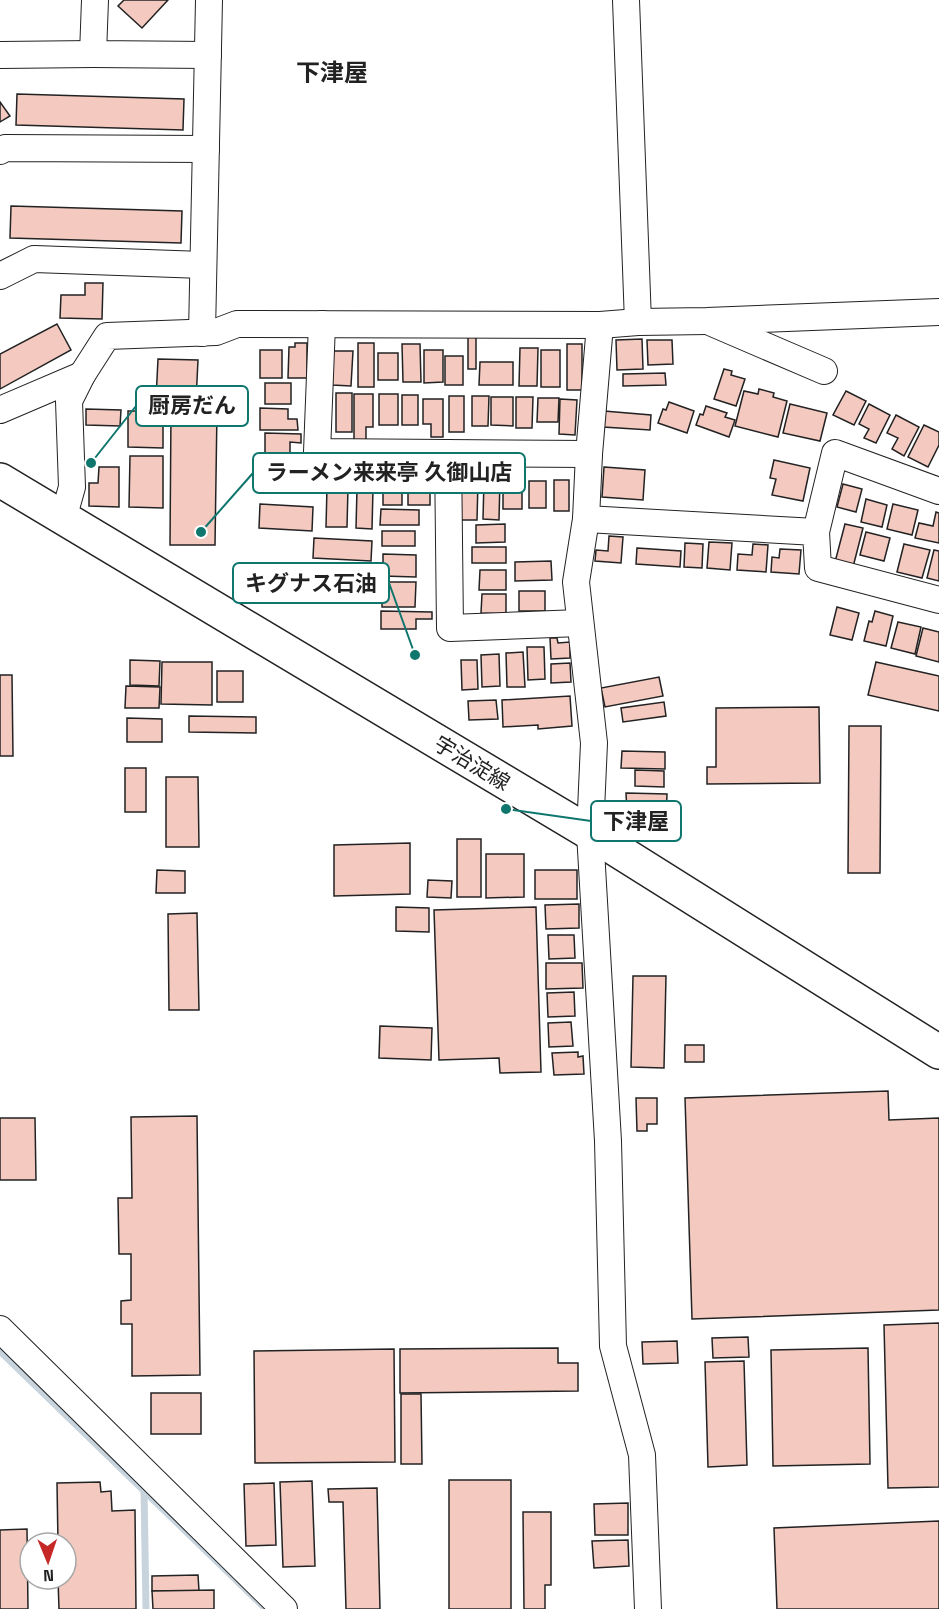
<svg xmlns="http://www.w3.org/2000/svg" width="939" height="1609" font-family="'Space Grotesk','Noto Sans JP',sans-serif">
  <rect width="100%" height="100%" fill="#fff"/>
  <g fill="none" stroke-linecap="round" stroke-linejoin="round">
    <g stroke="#c7d3dd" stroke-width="7">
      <path d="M0,1351L266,1609"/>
      <path d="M144,1490L146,1609"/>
    </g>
  </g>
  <g fill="#f3c9c0" stroke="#222" stroke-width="1.5">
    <path d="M124,0H168L142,28L118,6Z"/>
    <path d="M17,94L184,99L183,130L16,125Z"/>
    <path d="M0,102L10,116L0,122Z"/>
    <path d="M11,206L182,211L181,243L10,238Z"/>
    <path d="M85,283H103L102,319L60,318L61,295H85Z"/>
    <path d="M57,324L71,350L0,389V354Z"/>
    <path d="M476,336V369H468V337Z"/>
    <path d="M642,339L643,369L617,370L616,340Z"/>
    <path d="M647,340H672L673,364L648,365Z"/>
    <path d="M295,343H307V378H288L289,347H295Z"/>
    <rect x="358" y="343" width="16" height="44"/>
    <path d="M402,344H420L421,382H403Z"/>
    <rect x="567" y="344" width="15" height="46"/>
    <path d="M520,348H538L537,386H519Z"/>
    <rect x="260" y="350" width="22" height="28"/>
    <path d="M424,350H443V382L424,383Z"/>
    <rect x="541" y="350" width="19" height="37"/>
    <path d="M333,351H353L351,386L332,385Z"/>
    <rect x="378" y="353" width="20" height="27"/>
    <rect x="445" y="356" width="18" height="29"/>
    <path d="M158,359L198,360L196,401L156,399Z"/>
    <path d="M480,362H513V385H479Z"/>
    <path d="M724,369L732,371L731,375L745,379L736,406L714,399Z"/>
    <path d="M665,373L666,385L623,386V374Z"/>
    <rect x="265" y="383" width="26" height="21"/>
    <path d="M759,389L774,393L773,397L787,401L778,437L735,426L744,391L758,394Z"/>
    <path d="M846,391L866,401L854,425L833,415Z"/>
    <rect x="336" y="393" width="16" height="39"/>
    <path d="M354,394H373V427H366V440H354Z"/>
    <rect x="379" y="394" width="19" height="31"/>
    <rect x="402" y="395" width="16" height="30"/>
    <rect x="449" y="396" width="15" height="36"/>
    <path d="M472,396H489L488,426H472Z"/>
    <path d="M491,397H513V426L491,425Z"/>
    <path d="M516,397H533L532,428H516Z"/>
    <path d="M538,398H559L558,422H537Z"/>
    <path d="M423,399H443V437H431V424H423Z"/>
    <path d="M560,399L577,400L575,435L559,434Z"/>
    <path d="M669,402L694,411L687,433L658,423L663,409L666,410Z"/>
    <path d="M790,404L827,413L820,441L783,433Z"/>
    <path d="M869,404L890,415L876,443L864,438L869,429L859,424Z"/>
    <path d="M706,406L727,413L725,417L735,420L729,437L696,425L700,414L703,415Z"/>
    <path d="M260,408L288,409V419H297L298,430H260Z"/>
    <path d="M86,409L121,410L120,426L86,425Z"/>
    <path d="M128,411H163V448L128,447Z"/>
    <path d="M171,411H217L215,545H170Z"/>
    <path d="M604,411L651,415L650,430L603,427Z"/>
    <path d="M896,415L919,427L904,456L892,449L898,438L887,433Z"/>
    <path d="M924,425L939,432V445L928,467L908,457Z"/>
    <path d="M265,433L301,434V443L290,442V453H265Z"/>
    <path d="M130,456H163V508L129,507Z"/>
    <path d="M774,460L810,468L803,501L772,495L776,479L770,478Z"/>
    <path d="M99,467H119V507L89,506V483H98Z"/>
    <path d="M604,467L645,470L643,500L602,497Z"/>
    <rect x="408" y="476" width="22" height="29"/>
    <rect x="383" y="477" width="19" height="28"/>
    <rect x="503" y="479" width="19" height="30"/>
    <path d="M484,480H500L499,520L483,519Z"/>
    <rect x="554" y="480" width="15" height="31"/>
    <rect x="529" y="481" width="17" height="27"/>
    <path d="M460,482H478L477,520H460Z"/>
    <path d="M843,484L862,489L856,512L837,507Z"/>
    <path d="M327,487L348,488L347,527H326Z"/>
    <path d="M357,489H373L372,529L356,528Z"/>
    <path d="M866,499L887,505L882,527L861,522Z"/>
    <path d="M260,504L313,507L312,531L259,528Z"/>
    <path d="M893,504L918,510L912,535L887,529Z"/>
    <path d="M381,509L419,510V525H380Z"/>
    <path d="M936,512L939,513V543L915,538L919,523L933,526Z"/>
    <path d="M505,524V542L476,543V525Z"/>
    <path d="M845,524L863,528L853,567L835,562Z"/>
    <rect x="382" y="531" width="33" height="15"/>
    <path d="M866,532L890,538L884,561L860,555Z"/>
    <path d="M609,536L623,537L621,563L595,561L596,550L608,551Z"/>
    <path d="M314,538L372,541L371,561L313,558Z"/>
    <path d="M709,542L732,543L730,570L707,568Z"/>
    <path d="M685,543L703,544L702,568L684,567Z"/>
    <path d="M753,544L768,545L766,572L737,570L738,554L752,555Z"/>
    <path d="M904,544L930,550L922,578L897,572Z"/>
    <rect x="472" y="547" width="34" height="16"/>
    <path d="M637,548L681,551L680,567L636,564Z"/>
    <path d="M780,549L801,550L799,574L771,572L772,557L779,558Z"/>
    <path d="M934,550L939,551V581L927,578Z"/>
    <path d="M383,554L416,555V577L383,576Z"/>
    <path d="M551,561L552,580L515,581V562Z"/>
    <path d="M480,570H506V590H479Z"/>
    <path d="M382,582H416L415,607H382Z"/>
    <rect x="519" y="591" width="26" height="20"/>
    <path d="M482,594H506V614L481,613Z"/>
    <path d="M837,607L859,613L852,640L830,635Z"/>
    <path d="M381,611L432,612V619H416V629H381Z"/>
    <path d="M875,611L893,616L886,646L864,641L869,621L872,622Z"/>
    <path d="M898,622L921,627L915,654L891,648Z"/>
    <path d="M923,628L939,632V662L916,656Z"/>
    <path d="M550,638H557L558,643L570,642V658L551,659Z"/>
    <path d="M527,647H544L545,679L528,680Z"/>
    <path d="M523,652L525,687H507L506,653Z"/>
    <path d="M499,654L500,686L482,687L481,655Z"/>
    <path d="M130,660L160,661L159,686L130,685Z"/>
    <path d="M461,660H477L478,689L462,690Z"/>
    <path d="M162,662H212V705L161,704Z"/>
    <path d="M876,662L939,676V711L868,695Z"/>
    <path d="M570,663L571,682L551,683V664Z"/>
    <rect x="217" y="671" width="26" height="31"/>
    <path d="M0,675H12L13,756H0Z"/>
    <path d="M659,677L663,696L605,707L601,688Z"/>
    <path d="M126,686L160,687L159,708H125Z"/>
    <path d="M570,696L572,726L538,729V725L503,727L502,700Z"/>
    <path d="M496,700L498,719L469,720L468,701Z"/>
    <path d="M664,702L666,716L623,722L621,708Z"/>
    <path d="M819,707L820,783L707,784V767H716V708Z"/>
    <path d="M189,716L256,717V733L189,732Z"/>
    <path d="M127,718L162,719V742H127Z"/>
    <path d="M849,726H881L880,873H848Z"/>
    <path d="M622,751L665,752V769L621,768Z"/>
    <rect x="125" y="768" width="21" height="44"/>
    <path d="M635,770L664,771V787L635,786Z"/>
    <path d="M166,777H198L199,847H166Z"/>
    <path d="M626,793L667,794L666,821H650V814H627Z"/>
    <rect x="457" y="839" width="24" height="58"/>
    <path d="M410,843V894L334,896V845Z"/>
    <path d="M486,854H524V897L486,898Z"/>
    <path d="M157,870L185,871V893H156Z"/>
    <rect x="535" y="870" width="42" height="29"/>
    <path d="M428,880L452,881L451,898L427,897Z"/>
    <path d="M579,904V928L546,929L545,905Z"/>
    <path d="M396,907L429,908V932L396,931Z"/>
    <path d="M536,907L541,1072L500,1073L499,1058L439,1060L434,910Z"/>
    <path d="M197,913L199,1010H169L168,914Z"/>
    <path d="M548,935H574L575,958L549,959Z"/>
    <path d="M546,963H582L583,988L546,989Z"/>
    <path d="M633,976H666L664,1068L631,1067Z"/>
    <path d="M574,992L575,1016L548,1017L547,993Z"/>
    <path d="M571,1022L573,1046L549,1047L548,1023Z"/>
    <path d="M380,1026L432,1028L431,1060L379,1058Z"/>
    <rect x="685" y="1045" width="19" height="17"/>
    <path d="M578,1052V1057L583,1056L584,1074L554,1075L552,1053Z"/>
    <path d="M888,1091L889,1120L939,1118V1310L692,1319L685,1098Z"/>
    <path d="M636,1098H657V1124H647V1131H637Z"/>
    <path d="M197,1116L200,1375L132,1376V1324H121V1301L131,1300V1254H119L118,1198H132L131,1117Z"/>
    <path d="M0,1118H35L36,1180H0Z"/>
    <path d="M939,1323V1487L888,1488L884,1325Z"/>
    <path d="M748,1337L749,1357L713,1358L712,1338Z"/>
    <path d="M677,1341L678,1363L643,1364L642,1342Z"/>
    <path d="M558,1348V1363H578V1391L400,1393V1349Z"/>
    <path d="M868,1348L870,1464L773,1466L771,1350Z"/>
    <path d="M394,1349L395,1462L255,1463L254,1351Z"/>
    <path d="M744,1361L747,1465L708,1467L705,1362Z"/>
    <rect x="151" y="1393" width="50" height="41"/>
    <path d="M401,1394H421L422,1464H401Z"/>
    <rect x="449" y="1480" width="62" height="129"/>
    <path d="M312,1481L315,1566L283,1567L280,1482Z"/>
    <path d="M100,1482L101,1492L111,1491L112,1511L135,1510L136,1609H59L58,1579H66V1543H58L57,1483Z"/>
    <path d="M274,1483L276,1545L246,1546L244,1484Z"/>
    <path d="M377,1488L380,1609H346L343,1502H329L328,1489Z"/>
    <path d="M628,1503V1535H595L594,1504Z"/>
    <path d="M523,1512H551V1585H545V1609H524Z"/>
    <path d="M939,1521V1609H777L774,1528Z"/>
    <path d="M27,1529L28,1609H0V1530Z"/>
    <path d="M628,1540L629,1566L594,1568L592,1541Z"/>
    <path d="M198,1575L199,1591H152V1576Z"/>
    <path d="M214,1590V1609H153L152,1591Z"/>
  </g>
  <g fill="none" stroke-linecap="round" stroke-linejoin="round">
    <g stroke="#222" stroke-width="28">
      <g id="minor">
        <path d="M95,0L93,54L208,55"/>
        <path d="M626,0L638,322"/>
        <path d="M0,55L93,54"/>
        <path d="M0,151L5,148L206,149"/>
        <path d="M0,276L34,259L203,265"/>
        <path d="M712,323L824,371"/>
        <path d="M322,324L317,452L589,454"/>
        <path d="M600,325L589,454L586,519L576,582L594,743L590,833L608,1141L613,1346L642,1455L648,1609"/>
        <path d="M202,333L209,0"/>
        <path d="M0,410L82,375"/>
        <path d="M448,453L450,628L580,623"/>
        <path d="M63,519L72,487L69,401L82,375L107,336L216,332L237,324L600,325L638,322L707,321L939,312"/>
        <path d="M586,519L816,532L818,568L939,600"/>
        <path d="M816,532L835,453L939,491"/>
        <path d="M0,1329L284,1609"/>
      </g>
    </g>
    <g stroke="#222" stroke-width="36">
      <path id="major" d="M0,480L590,833L939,1052"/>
    </g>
    <use href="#minor" stroke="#fff" stroke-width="26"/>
    <use href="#major" stroke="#fff" stroke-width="33"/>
  </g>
  <g text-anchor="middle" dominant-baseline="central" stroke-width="4.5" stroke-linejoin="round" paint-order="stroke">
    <g font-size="21" fill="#222" stroke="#fff">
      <text transform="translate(472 763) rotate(31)">宇治淀線</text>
    </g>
    <g font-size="24" font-weight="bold" fill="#222" stroke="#fff">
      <text x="332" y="72">下津屋</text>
    </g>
  </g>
  <path fill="none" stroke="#0f766e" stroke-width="2" d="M91 463L136 406M201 532L253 473M415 655L389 583M506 809L591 821"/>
  <g fill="#0f766e" stroke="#fff" stroke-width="2">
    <circle cx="91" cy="463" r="6"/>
    <circle cx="201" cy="532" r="6"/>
    <circle cx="415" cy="655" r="6"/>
    <circle cx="506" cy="809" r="6"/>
  </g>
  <g fill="#fff" stroke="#0f766e" stroke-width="2">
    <rect x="136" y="386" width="112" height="40" rx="6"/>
    <rect x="253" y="453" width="272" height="40" rx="6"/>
    <rect x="233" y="563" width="156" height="40" rx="6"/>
    <rect x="591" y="801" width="90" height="40" rx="6"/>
  </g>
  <g font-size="22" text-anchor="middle" font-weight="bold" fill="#222">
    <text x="192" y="413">厨房だん</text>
    <text x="389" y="480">ラーメン来来亭 久御山店</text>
    <text x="311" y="591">キグナス石油</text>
    <text x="636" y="829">下津屋</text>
  </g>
  <g transform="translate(48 1561) rotate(178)"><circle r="28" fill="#ffffff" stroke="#a7a7a7" stroke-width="1.5"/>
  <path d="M0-4.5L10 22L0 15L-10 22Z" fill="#c62828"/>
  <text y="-9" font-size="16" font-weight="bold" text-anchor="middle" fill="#222222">N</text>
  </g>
</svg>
